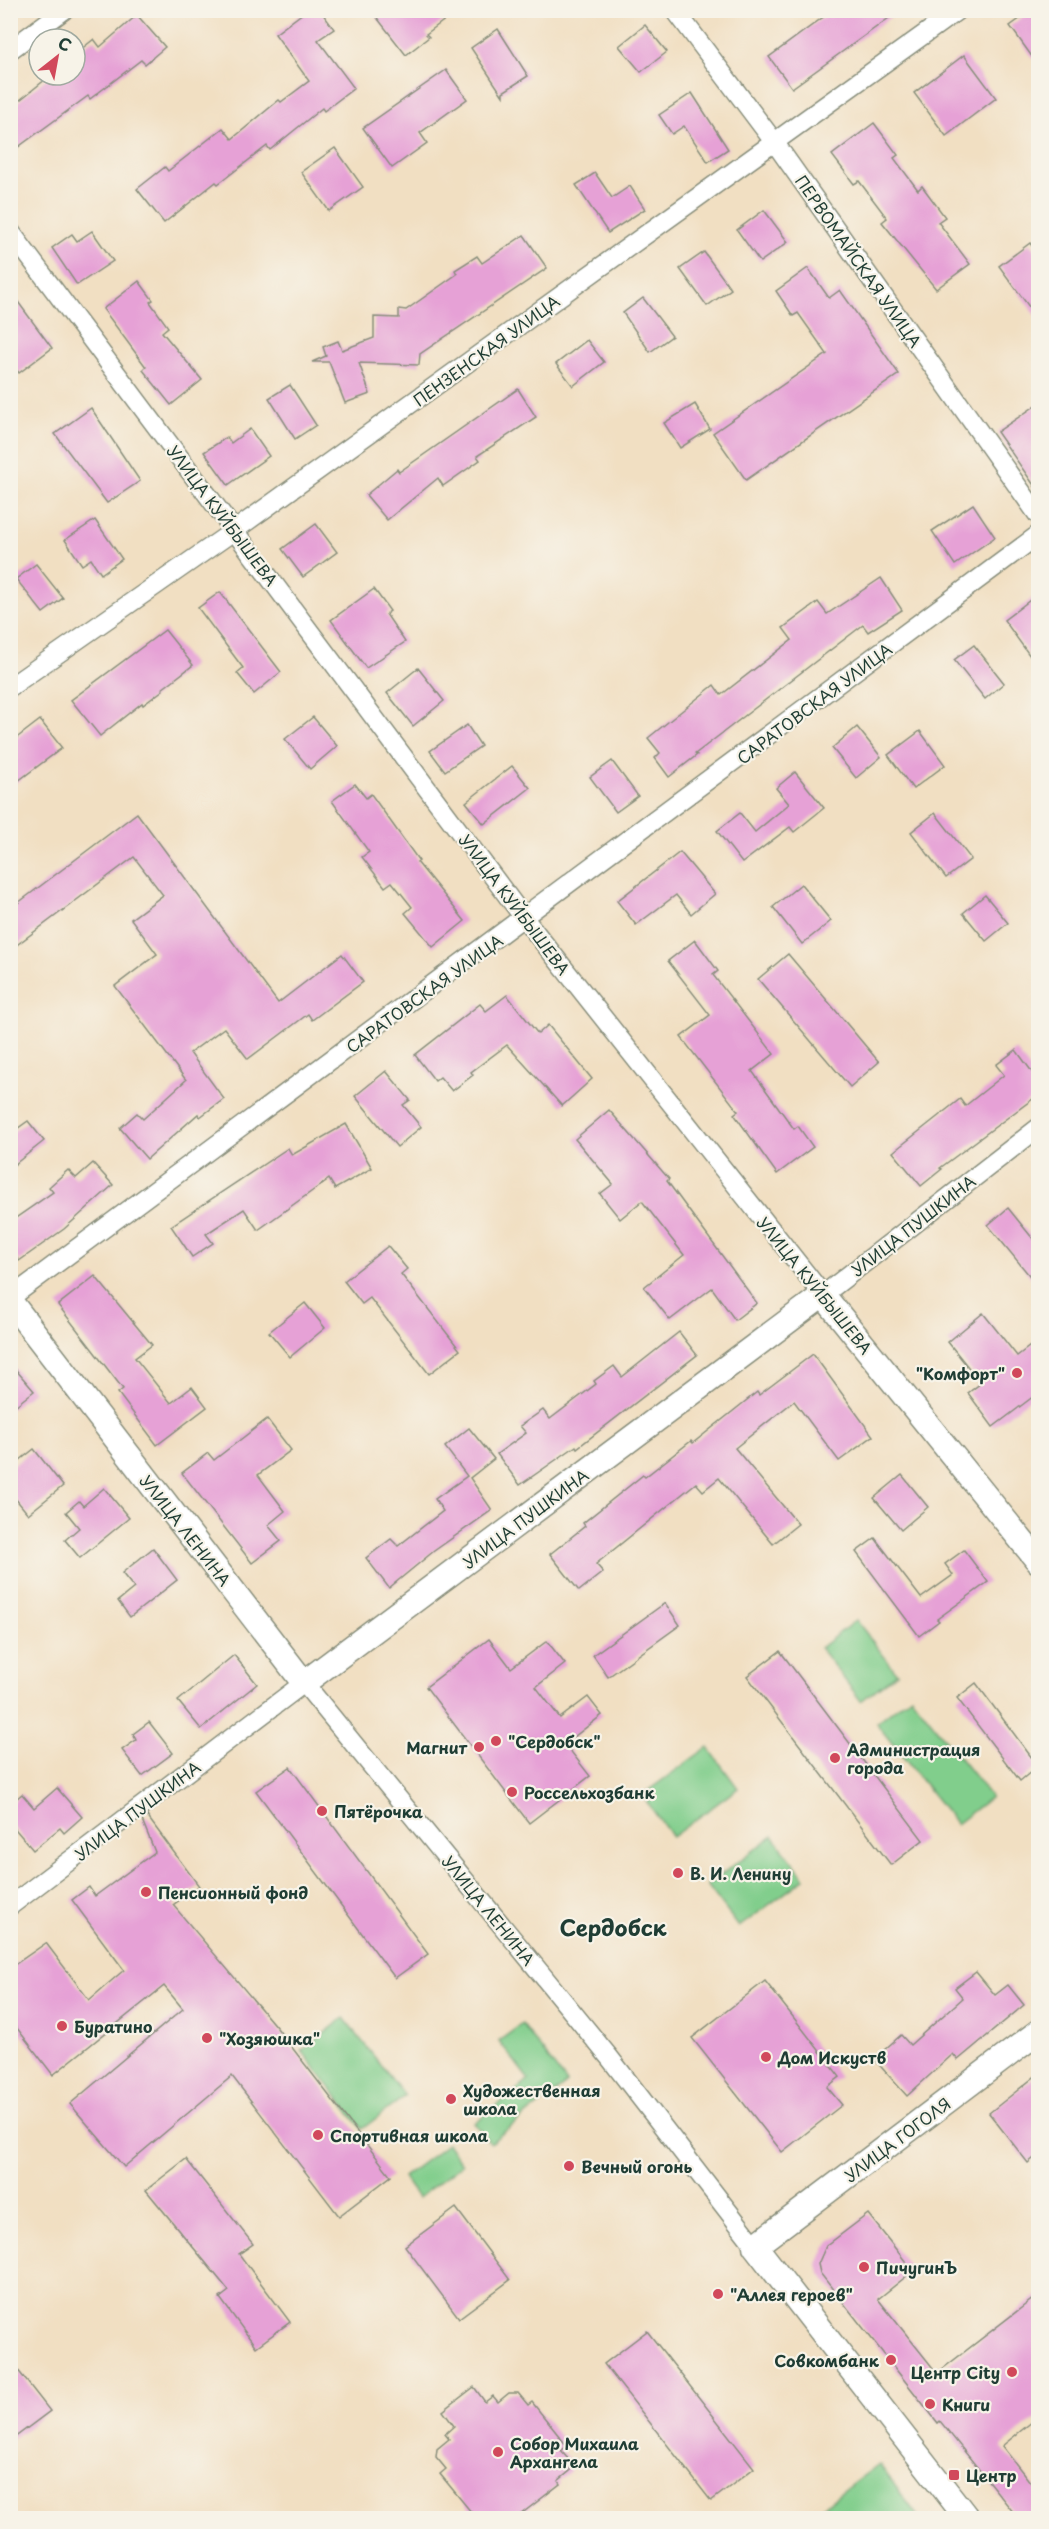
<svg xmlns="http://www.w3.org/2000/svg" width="1049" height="2529" font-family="'Playpen Sans',sans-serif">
  <rect width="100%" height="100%" fill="#f7f3e8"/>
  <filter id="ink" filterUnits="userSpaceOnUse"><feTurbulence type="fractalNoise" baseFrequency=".0167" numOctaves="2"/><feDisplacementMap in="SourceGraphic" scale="12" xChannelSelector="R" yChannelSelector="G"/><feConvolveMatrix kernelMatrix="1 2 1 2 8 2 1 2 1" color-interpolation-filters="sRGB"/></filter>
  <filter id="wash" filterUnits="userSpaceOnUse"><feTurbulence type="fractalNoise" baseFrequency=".008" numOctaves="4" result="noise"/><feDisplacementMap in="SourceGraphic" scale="24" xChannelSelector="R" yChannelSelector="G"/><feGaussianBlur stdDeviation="1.35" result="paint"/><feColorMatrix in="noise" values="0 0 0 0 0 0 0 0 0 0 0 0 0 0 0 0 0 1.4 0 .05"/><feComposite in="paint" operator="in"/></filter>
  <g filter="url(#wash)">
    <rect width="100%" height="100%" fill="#f1dfc2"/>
    <g fill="#81ce8c" stroke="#508660" stroke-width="1.5">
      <path d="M856,1620L897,1673L861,1701L820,1648Z"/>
      <path d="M911,1696L991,1797L956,1824L876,1723Z"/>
      <path d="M708,1747L738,1788L672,1837L642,1795Z"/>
      <path d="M773,1836L805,1878L739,1927L707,1885Z"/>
      <path d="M344,2018L405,2096L362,2129L302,2051Z"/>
      <path d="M522,2024L567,2083L490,2143L474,2123L529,2080L499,2041Z"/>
      <path d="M447,2144L462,2164L418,2198L403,2177Z"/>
      <path d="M879,2464L919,2518H824L818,2510Z"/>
    </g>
    <g id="blocks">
      <g fill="#e6a1d6">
        <path d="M307,10H320L334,29L318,40L354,88L324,111L322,108L270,150L267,146L218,184L216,182L164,223L137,189L165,167L168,171L223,128L232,139L279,100L281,102L309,81L275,34Z"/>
        <path d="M371,10H458L426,34L429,37L406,55Z"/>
        <path d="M833,10H900L792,88L769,57Z"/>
        <path d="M1032,10H1038V65L1010,26Z"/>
        <path d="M137,15L165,47L145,64L141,60L90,99L88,96L10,153V108L51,75H75V54L94,39L100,47Z"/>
        <path d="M645,25L667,52L641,72L619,46Z"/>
        <path d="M498,29L528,76L503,92V96L471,48Z"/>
        <path d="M964,55L996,98L946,136L914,93Z"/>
        <path d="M446,70L467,99L420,133L427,143L392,168L363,128Z"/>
        <path d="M692,93L728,149L708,162L684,126L672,134L659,115Z"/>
        <path d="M874,123L898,155L894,158L918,190L922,186L945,217L938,222L970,264L936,289L882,222L887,218L859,181L854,184L832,155Z"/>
        <path d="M335,148L363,187L329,211L301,172Z"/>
        <path d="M595,173L612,198L630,186L645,209L608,233L576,185Z"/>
        <path d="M764,210L788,242L760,262L737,230Z"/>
        <path d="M92,231L113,261L77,285L52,248L72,234L77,241Z"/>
        <path d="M524,235L547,268L420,354L419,365L359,363L370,394L345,403L329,362H312L326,356L323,347L338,341L342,350L374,338V317L399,318V309L406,310L457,274L455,270L477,256L482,263Z"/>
        <path d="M1030,243L1038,254V319L999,266Z"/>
        <path d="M704,252L731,289L707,306L680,269Z"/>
        <path d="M808,268L829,298L840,290L899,374L746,480L713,433L827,354L798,313L793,316L776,291Z"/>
        <path d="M139,281L153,300L150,302L168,327L162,332L202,380L171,405L143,370L146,367L103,309Z"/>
        <path d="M10,291L52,348L19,373L10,362Z"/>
        <path d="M643,298L672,336L650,352L623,313Z"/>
        <path d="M587,340L604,362L573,386L556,364Z"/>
        <path d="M290,385L316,425L295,439L269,398Z"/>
        <path d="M518,389L536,417L477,456L480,460L443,486L438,478L387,520L366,495L397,469L399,472Z"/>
        <path d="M695,404L710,429L680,448L664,423Z"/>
        <path d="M1038,404V491L997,432Z"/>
        <path d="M91,408L140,481L107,503L55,434Z"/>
        <path d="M250,429L269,456L228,485L204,452L227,437L231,443Z"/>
        <path d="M973,504L995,537L955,565L932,531Z"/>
        <path d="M95,520L122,559L101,574L91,559L82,565L65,540Z"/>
        <path d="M316,524L337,552L303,577L282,549Z"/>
        <path d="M36,564L63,598L43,613L16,579Z"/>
        <path d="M881,578L902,610L868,632L863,625L695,754L697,755L669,777L655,758L660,753L648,738L714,685L721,695L792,640L783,628L818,602L827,614Z"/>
        <path d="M374,589L390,611L386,614L405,642L366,668L331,620Z"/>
        <path d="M220,592L281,672L254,694L237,673L243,668L198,608Z"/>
        <path d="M1038,594V667L1004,620Z"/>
        <path d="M165,630L193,665L162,689L163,690L143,705L142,703L100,736L71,700Z"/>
        <path d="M974,645L1004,683L985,699L954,660Z"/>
        <path d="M418,668L444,701L413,726L387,693Z"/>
        <path d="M313,717L337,746L310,769L285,739Z"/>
        <path d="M40,720L62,748L10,787V743Z"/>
        <path d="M467,725L481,746L445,771L430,751Z"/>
        <path d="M857,727L881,757L856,778L832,748Z"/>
        <path d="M920,731L945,765L913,789L888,755Z"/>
        <path d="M612,761L638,796L616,812L590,777Z"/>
        <path d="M512,766L530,788L484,824L466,802Z"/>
        <path d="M795,772L824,808L794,832L790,827L742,863L717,831L740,813L755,832L789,804L776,788Z"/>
        <path d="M355,784L366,798L371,794L419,861L417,862L465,921L433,947L405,913L412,907L392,882L385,887L362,857L369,852L332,801Z"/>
        <path d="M137,813L278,1003L342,954L363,982L312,1020L308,1014L248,1059L224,1028L190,1053L224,1099L200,1117L198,1114L147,1159L120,1128L137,1113L143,1119L186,1080L115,986L157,954L131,919L163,895L134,857L10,950V909Z"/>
        <path d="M935,813L971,859L946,878L911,832Z"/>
        <path d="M680,852L715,894L691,914L676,895L636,925L617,901Z"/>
        <path d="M801,884L831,921L802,944L773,907Z"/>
        <path d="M985,895L1008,923L986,941L963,913Z"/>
        <path d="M695,940L718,971L713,975L774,1054L752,1071L794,1129L798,1126L813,1147L777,1174L734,1114L738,1111L681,1037L710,1015L668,961Z"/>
        <path d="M788,954L879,1062L850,1087L758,979Z"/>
        <path d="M507,995L538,1034L548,1025L592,1079L562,1106L507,1045L471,1072L473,1075L452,1091L440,1077L435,1081L415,1055L480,1004L486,1011Z"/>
        <path d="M1016,1050L1038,1080V1095L940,1168L942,1169L921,1186L893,1152L960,1099L965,1106L1004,1075L996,1065Z"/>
        <path d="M386,1071L410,1100L403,1105L421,1127L397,1147L355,1096Z"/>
        <path d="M609,1110L669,1179L667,1181L757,1303L735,1320L712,1288L670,1320L644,1287L684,1255L642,1201L620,1219L600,1194L613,1184L575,1139Z"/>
        <path d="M28,1121L44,1141L10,1168V1134Z"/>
        <path d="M346,1124L372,1168L335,1189L329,1179L258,1230L244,1209L206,1234L213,1243L192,1257L171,1226L288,1148L292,1155Z"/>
        <path d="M93,1163L113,1185L64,1229L19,1261L10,1249V1222L53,1192L49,1187L68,1170L76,1178Z"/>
        <path d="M1008,1208L1038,1245V1286L988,1225Z"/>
        <path d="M388,1246L407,1269L401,1274L460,1350L429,1374L370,1298L362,1304L344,1281Z"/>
        <path d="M95,1276L152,1345L135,1358L171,1403L192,1387L207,1407L157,1445L118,1393L123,1389L58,1305Z"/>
        <path d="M305,1303L325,1328L290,1357L269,1332Z"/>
        <path d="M983,1313L1017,1356L1038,1340V1393L993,1427L968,1393L981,1383L948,1342Z"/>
        <path d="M679,1332L697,1355L577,1448L576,1446L520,1485L497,1454L526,1433L520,1426L543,1410L550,1419L596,1384L594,1381L614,1366L622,1377Z"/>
        <path d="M813,1354L873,1436L839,1461L794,1401L735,1448L798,1524L773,1544L719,1478L703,1491L696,1483L596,1564L603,1572L579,1591L550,1554L585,1526L583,1523L643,1475L645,1477L691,1441L693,1443L757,1392L759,1395Z"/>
        <path d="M10,1363L34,1391L10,1410Z"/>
        <path d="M267,1419L291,1450L258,1475L285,1511L268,1525L281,1541L252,1563L182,1473L208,1453L214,1460Z"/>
        <path d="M469,1428L494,1459L470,1478L492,1510L434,1551L389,1588L366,1558L391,1539L398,1546L443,1511L435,1499L467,1476L445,1447Z"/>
        <path d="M34,1449L63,1486L28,1514L10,1492V1468Z"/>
        <path d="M902,1475L928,1507L901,1530L874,1498Z"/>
        <path d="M104,1488L129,1518L80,1558L65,1540L79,1528L66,1512L79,1501L83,1506Z"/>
        <path d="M875,1538L921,1598L953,1575L945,1564L964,1550L988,1582L937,1619L939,1621L919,1636L856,1552Z"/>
        <path d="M153,1548L177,1580L130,1617L118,1601L134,1588L122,1573Z"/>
        <path d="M665,1603L680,1625L608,1677L593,1655Z"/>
        <path d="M489,1639L511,1668L547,1641L565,1664L536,1687L560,1718L588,1697L602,1715L565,1744L590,1776L529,1823L426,1687Z"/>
        <path d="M780,1651L923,1840L891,1865L747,1676Z"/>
        <path d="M234,1655L257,1684L201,1729L178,1701Z"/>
        <path d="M976,1683L1038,1766L1020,1781L957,1698Z"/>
        <path d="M149,1722L173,1753L142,1776L122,1750L136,1740L133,1734Z"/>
        <path d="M290,1767L428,1954L395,1978L256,1791Z"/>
        <path d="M57,1788L82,1817L64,1833L60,1828L33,1850L10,1823V1804L22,1794L34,1808Z"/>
        <path d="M147,1816L199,1886L173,1905L277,2028L391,2176L339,2216L232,2076L124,2167L70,2104L183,2009L164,1986L53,2075L10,2019V1968L46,1943L89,2000L124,1970L72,1900L89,1887L95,1896L155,1852L142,1820Z"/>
        <path d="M976,1972L995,1995L1008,1985L1024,2005L958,2060L953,2054L907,2096L874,2059L901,2035L910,2045L963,1998L955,1988Z"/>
        <path d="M765,1981L840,2077L827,2087L842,2105L782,2152L692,2038Z"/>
        <path d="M1038,2074V2155L1028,2163L989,2113Z"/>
        <path d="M186,2159L253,2244L239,2254L290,2322L256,2347L220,2298L229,2291L146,2190Z"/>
        <path d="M456,2208L510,2280L459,2318L405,2246Z"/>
        <path d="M868,2214L913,2271L878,2299L937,2373L1038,2295V2417L1002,2446L1038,2492V2518H1018L940,2421L938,2423L820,2273L818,2264L826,2246Z"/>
        <path d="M647,2331L754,2468L711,2501L604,2364Z"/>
        <path d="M10,2360L50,2411L10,2441Z"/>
        <path d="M474,2387L485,2402L493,2396L498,2402L509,2393H518L528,2405L532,2402L567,2446L561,2451L571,2462L570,2471L558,2481L560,2484L516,2518H476L440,2474L446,2469L436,2457L437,2449L449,2439L445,2434L454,2426L443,2411Z"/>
      </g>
    </g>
  </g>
  <g filter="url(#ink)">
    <use href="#blocks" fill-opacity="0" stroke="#888e7b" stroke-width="1.5"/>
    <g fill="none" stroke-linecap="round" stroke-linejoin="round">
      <g stroke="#888e7b" stroke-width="21">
        <g id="street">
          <path d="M675,10L775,143L1038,515"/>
          <path d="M10,50L64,10"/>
          <path d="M10,231L524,918L823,1295L1038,1128"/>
          <path d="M10,687L235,530L958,10"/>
          <path d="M10,1298L1038,535"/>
          <path d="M10,1906L304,1683L609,2057L755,2246"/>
        </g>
      </g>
      <g stroke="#888e7b" stroke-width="27">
        <g id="secondary">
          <path d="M10,1301L304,1683L823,1295L1038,1561"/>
          <path d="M967,2518L755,2246L1038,2032"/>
        </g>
      </g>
      <use href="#street" stroke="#fff" stroke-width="18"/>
      <use href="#secondary" stroke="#fff" stroke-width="24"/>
    </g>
  </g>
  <g fill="#d1495b" stroke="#f7f3e8" stroke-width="2">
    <circle cx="1017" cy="1373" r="6"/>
    <circle cx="496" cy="1741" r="6"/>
    <circle cx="479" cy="1747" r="6"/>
    <circle cx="835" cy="1758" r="6"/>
    <circle cx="512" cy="1792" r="6"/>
    <circle cx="322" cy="1811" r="6"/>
    <circle cx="678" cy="1873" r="6"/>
    <circle cx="146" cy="1892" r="6"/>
    <circle cx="62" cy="2026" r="6"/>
    <circle cx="207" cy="2038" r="6"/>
    <circle cx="766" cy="2057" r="6"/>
    <circle cx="451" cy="2099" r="6"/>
    <circle cx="318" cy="2135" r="6"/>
    <circle cx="569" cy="2166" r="6"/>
    <circle cx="864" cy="2267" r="6"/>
    <circle cx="718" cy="2294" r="6"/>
    <circle cx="891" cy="2360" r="6"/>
    <circle cx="1012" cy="2372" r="6"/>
    <circle cx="930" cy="2404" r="6"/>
    <circle cx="498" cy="2452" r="6"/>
    <rect x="948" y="2469" width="12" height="12" rx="3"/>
  </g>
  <g text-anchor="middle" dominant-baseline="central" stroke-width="4.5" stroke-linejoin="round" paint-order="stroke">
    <g font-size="16" fill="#1f3d34" stroke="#f7f3e8">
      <text transform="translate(859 261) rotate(55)">ПЕРВОМАЙСКАЯ УЛИЦА</text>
      <text transform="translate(486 350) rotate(-36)">ПЕНЗЕНСКАЯ УЛИЦА</text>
      <text transform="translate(223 515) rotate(53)">УЛИЦА КУЙБЫШЕВА</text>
      <text transform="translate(814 703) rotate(-37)">САРАТОВСКАЯ УЛИЦА</text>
      <text transform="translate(515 904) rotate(53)">УЛИЦА КУЙБЫШЕВА</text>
      <text transform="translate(424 993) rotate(-36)">САРАТОВСКАЯ УЛИЦА</text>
      <text transform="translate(913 1225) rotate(-38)">УЛИЦА ПУШКИНА</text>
      <text transform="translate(815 1285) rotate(51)">УЛИЦА КУЙБЫШЕВА</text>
      <text transform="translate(525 1518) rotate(-37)">УЛИЦА ПУШКИНА</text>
      <text transform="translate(186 1530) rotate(52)">УЛИЦА ЛЕНИНА</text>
      <text transform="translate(137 1810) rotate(-37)">УЛИЦА ПУШКИНА</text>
      <text transform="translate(489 1910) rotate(51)">УЛИЦА ЛЕНИНА</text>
      <text transform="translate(897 2139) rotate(-37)">УЛИЦА ГОГОЛЯ</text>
    </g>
    <g font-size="16" font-weight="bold" fill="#1f3d34" stroke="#f7f3e8" text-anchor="start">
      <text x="1005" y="1373" text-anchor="end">"Комфорт"</text>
      <text x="508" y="1741">"Сердобск"</text>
      <text x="467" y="1747" text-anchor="end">Магнит</text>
      <text x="847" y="1749">Администрация<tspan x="847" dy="18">города</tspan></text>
      <text x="524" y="1792">Россельхозбанк</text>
      <text x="334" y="1811">Пятёрочка</text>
      <text x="690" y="1873">В. И. Ленину</text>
      <text x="158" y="1892">Пенсионный фонд</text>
      <text x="74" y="2026">Буратино</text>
      <text x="219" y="2038">"Хозяюшка"</text>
      <text x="778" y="2057">Дом Искуств</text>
      <text x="463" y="2090">Художественная<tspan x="463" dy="18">школа</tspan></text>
      <text x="330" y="2135">Спортивная школа</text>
      <text x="581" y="2166">Вечный огонь</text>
      <text x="876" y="2267">ПичугинЪ</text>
      <text x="730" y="2294">"Аллея героев"</text>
      <text x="879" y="2360" text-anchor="end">Совкомбанк</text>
      <text x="1000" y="2372" text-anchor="end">Центр City</text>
      <text x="942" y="2404">Книги</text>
      <text x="510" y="2443">Собор Михаила<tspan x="510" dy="18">Архангела</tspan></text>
      <text x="966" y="2475">Центр</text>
    </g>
    <g font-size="22" font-weight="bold" fill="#1f3d34" stroke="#f7f3e8">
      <text x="613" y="1926">Сердобск</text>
    </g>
  </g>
  <rect width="1049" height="2529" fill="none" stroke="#f7f3e8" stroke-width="36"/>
  <g transform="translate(57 57) rotate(31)"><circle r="28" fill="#f7f3e8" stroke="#a1aaa0" stroke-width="1.5"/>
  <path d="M0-4.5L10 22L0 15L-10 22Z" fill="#d1495b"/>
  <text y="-9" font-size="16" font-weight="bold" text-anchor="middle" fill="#1f3d34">С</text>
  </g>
</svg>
